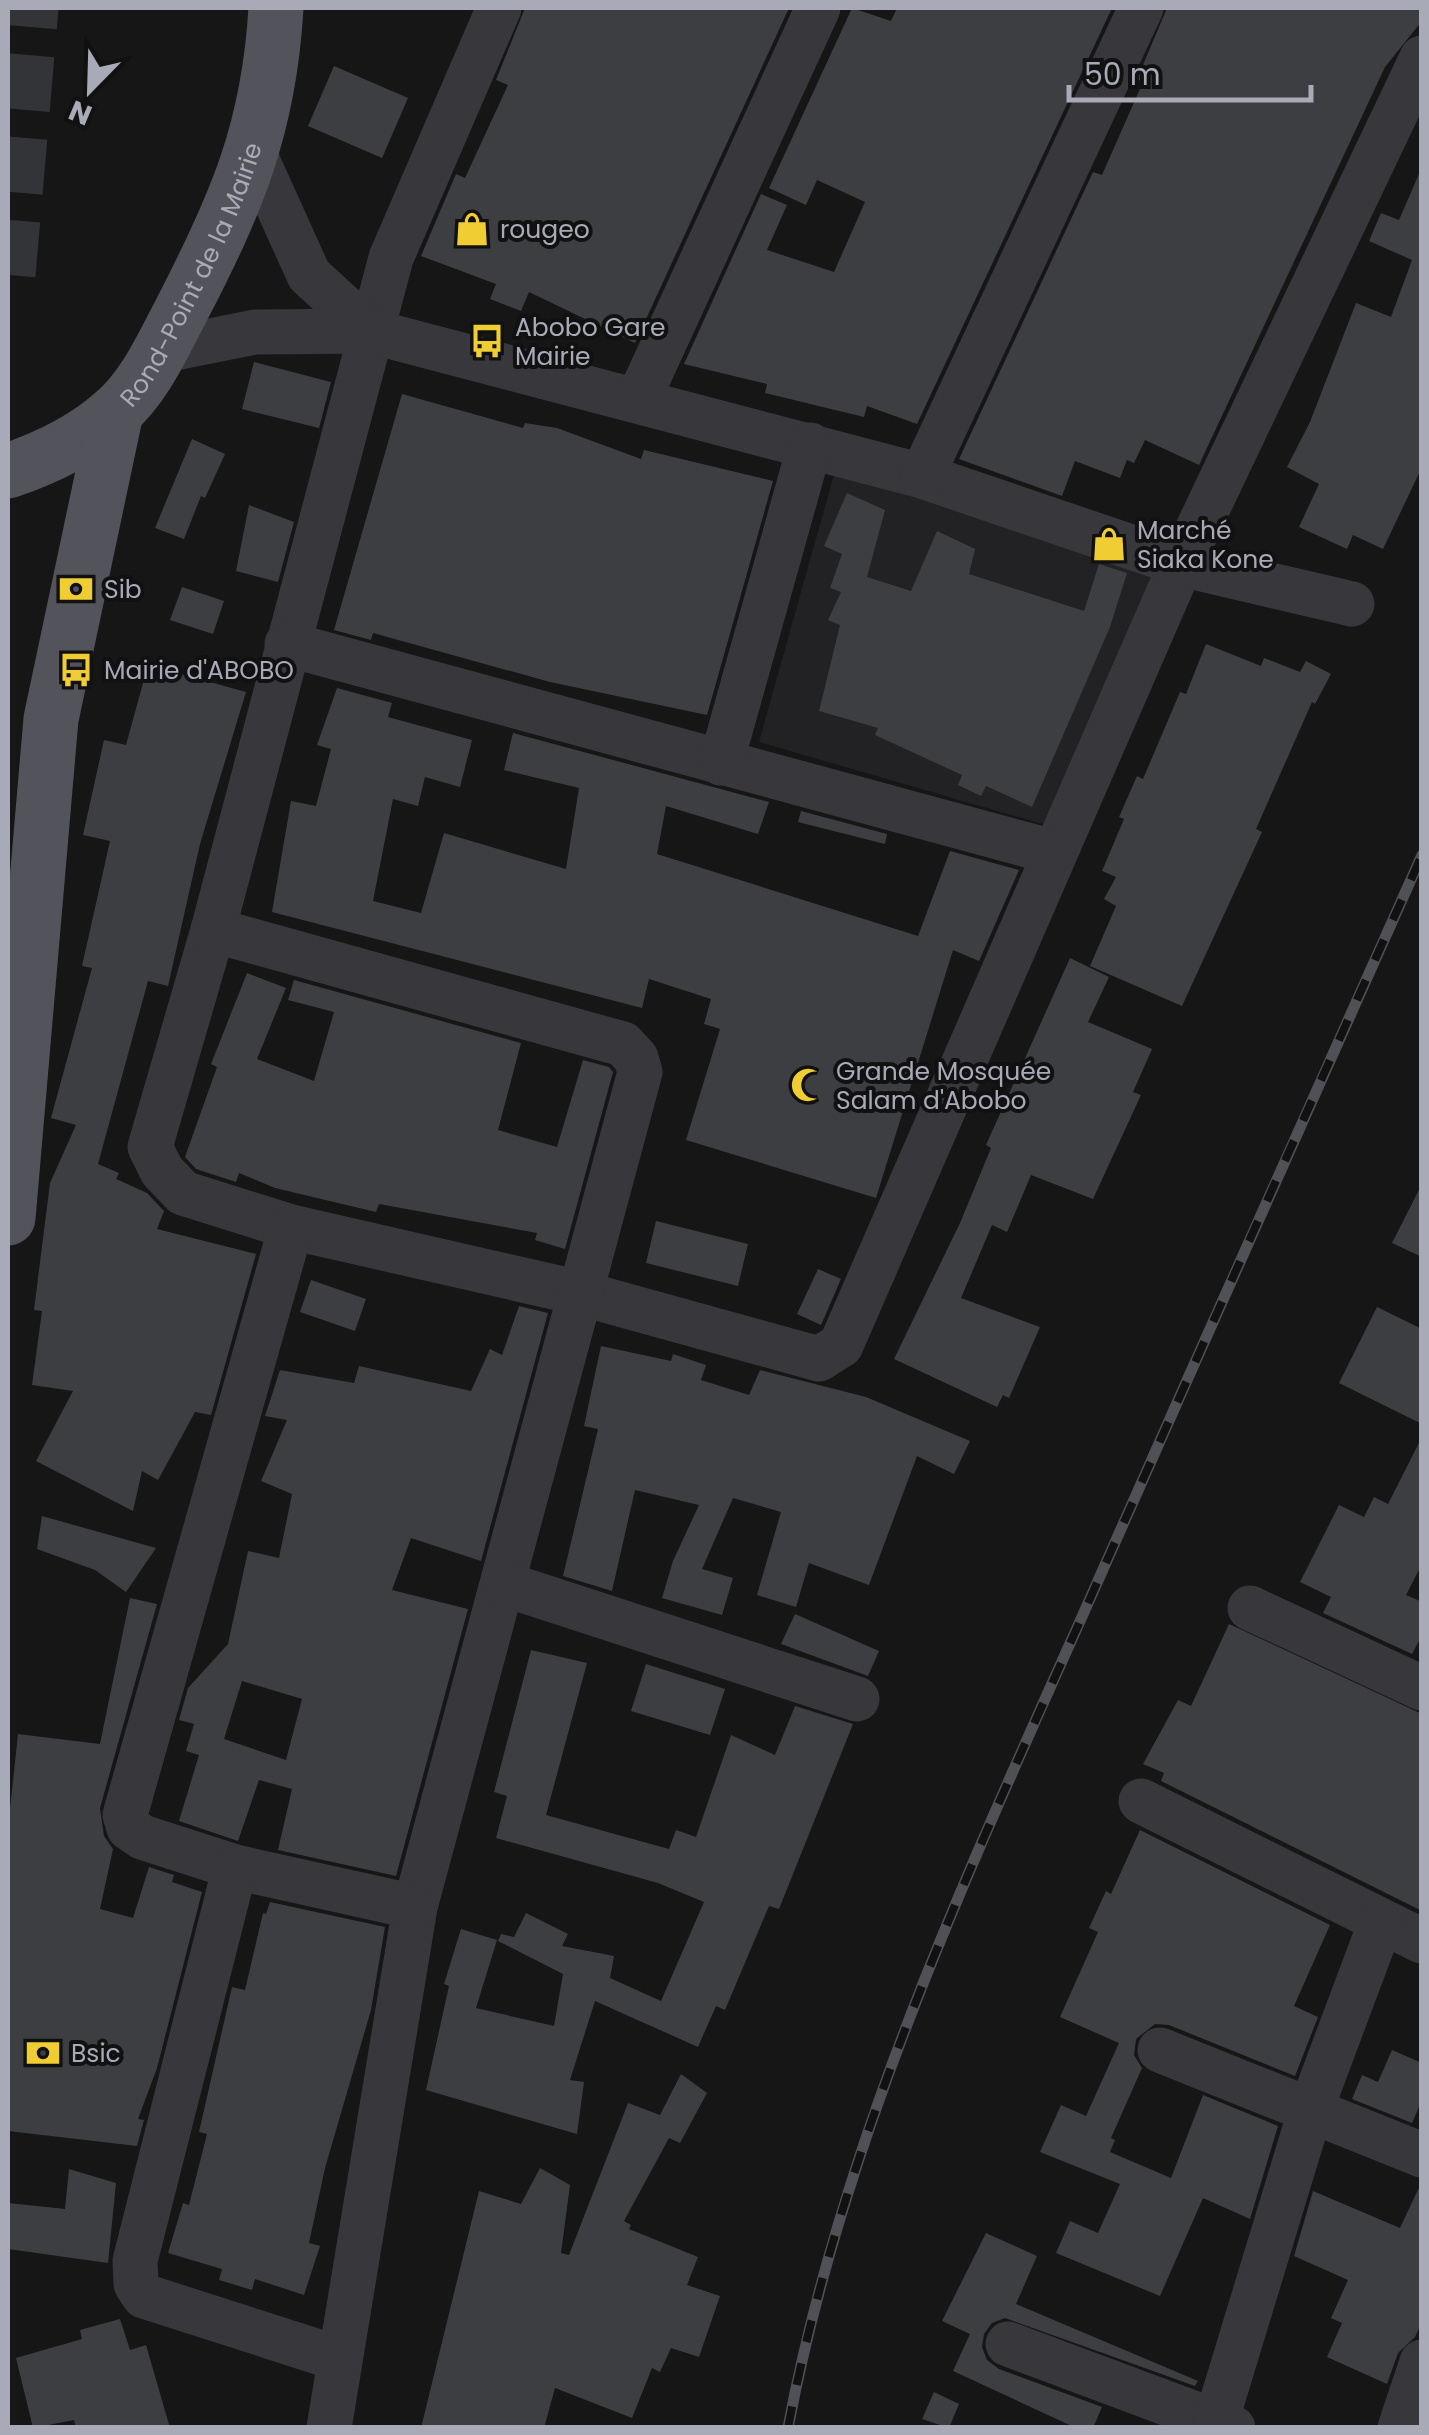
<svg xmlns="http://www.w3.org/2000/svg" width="1429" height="2435" font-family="Poppins,sans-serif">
  <rect width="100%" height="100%" fill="#161617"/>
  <path fill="#222224" d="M835,471L1161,574L1046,825L759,742Z"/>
  <g fill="#3d3e41" fill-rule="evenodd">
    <path d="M525,8H789L635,343L529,292L521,311L490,299L496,284L421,256L456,174L465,178L508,85L496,80Z"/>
    <path d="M852,8L891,21L897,8H1112L917,424L867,406L864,417L765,393L767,384L684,364L761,194L787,205L767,250L834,272L865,202L817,180L806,205L769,188Z"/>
    <path d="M1167,8H1422V21L1385,67L1199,465L1145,440L1134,463L1127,460L1120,478L1075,461L1062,496L959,459L1093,172L1102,175L1143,82L1137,79Z"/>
    <path d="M334,66L408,98L382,158L308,126Z"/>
    <path d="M1422,167V467L1383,549L1353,535L1347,549L1299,527L1319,484L1287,467L1310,422L1356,303L1391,317L1412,260L1369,241L1381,213L1399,220Z"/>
    <path d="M254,362L331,382L319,428L242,409Z"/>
    <path d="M402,394L523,428L525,423L557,428L641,459L644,450L773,481L707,715L550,682L373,633L371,640L334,630Z"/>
    <path d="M192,439L225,454L205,498L201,496L184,539L155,528Z"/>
    <path d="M847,493L885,510L867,577L911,591L937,531L975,549L969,574L1084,611L1099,564L1127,573L1110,627L1032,807L986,786L981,796L958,785L962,775L875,735L878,728L819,711L840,625L828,620L841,592L830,588L842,554L824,546Z"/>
    <path d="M249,505L294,522L278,582L236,571Z"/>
    <path d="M182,587L224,601L213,634L170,620Z"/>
    <path d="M1206,644L1261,666L1264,658L1300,672L1306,661L1331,674L1315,704L1312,702L1256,829L1262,832L1182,1006L1090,966L1116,906L1104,899L1116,877L1102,871L1124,819L1119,817L1137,776L1143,779L1180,692L1186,694Z"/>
    <path d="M148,665L246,692L200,844L168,986L148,981L98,1164L119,1173L116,1179L147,1193L164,1211L157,1229L256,1254L211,1415L195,1412L158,1480L142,1471L133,1511L36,1461L73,1391L32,1385L42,1311L34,1310L50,1183L76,1125L51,1118L92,968L82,966L110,841L83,835L104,740L126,745Z"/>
    <path d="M337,688L392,703L388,717L472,740L460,787L425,777L418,806L393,799L373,901L421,913L444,833L566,869L579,788L504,770L513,733L769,802L758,834L666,806L657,854L918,936L950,851L1019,870L979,961L953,950L876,1198L686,1140L720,1029L704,1024L711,999L649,979L642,1008L272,912L291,801L316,806L331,749L317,745Z"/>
    <path d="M801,811L887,834L885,844L798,822Z"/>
    <path d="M1070,958L1109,977L1088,1022L1152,1049L1133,1092L1141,1095L1093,1199L1031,1175L1007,1232L992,1225L961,1298L1040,1327L1009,1398L1003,1395L997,1407L894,1359L960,1223L991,1148L986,1145Z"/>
    <path d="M247,973L286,988L257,1059L314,1081L334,1012L288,1000L294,980L521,1043L498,1130L557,1147L583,1060L609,1067L613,1072L565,1249L535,1240L537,1233L379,1204L376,1212L275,1188L239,1173L236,1182L196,1169L185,1157L217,1067L211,1064Z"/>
    <path d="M1422,1184V1257L1392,1243Z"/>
    <path d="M656,1221L748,1244L738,1286L646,1263Z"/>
    <path d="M818,1269L841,1279L821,1325L797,1314Z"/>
    <path d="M311,1280L366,1299L355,1331L300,1312Z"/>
    <path d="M519,1306L548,1313L481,1561L411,1538L392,1590L468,1609L396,1876L278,1850L292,1789L259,1780L238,1841L179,1821L199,1755L186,1751L194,1724L179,1720L188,1688L228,1644L248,1551L279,1558L292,1494L261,1481L287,1420L265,1416L280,1370L354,1383L359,1366L471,1391L490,1349L502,1355ZM242,1681L302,1699L286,1760L224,1739Z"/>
    <path d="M1377,1307L1422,1329V1424L1339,1383Z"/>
    <path d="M601,1346L671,1361L673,1354L706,1365L701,1380L749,1395L760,1370L866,1397L970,1441L954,1474L917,1456L869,1585L809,1563L796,1607L757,1595L781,1512L733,1498L702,1569L733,1578L722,1615L662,1598L673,1561L699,1505L635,1490L612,1591L563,1576L598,1429L584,1426Z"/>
    <path d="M1422,1437V1564L1406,1595L1422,1602V1635L1412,1654L1323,1613L1331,1597L1300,1582L1339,1505L1364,1517L1374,1497L1388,1504Z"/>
    <path d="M42,1516L156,1548L126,1592L95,1570L37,1549Z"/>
    <path d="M130,1598L157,1604L100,1808L104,1836L113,1849L100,1909L133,1918L149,1867L174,1875L172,1882L202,1892L157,2068L138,2119L144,2120L137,2146L8,2131V1827L18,1734L100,1744Z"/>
    <path d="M795,1614L879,1651L868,1676L781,1644Z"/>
    <path d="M1229,1624L1422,1714V1911L1161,1781L1164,1773L1143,1764L1178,1700L1191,1706Z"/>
    <path d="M531,1650L587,1663L546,1815L669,1849L676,1830L696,1837L731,1735L775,1755L795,1706L853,1724L779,1909L769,1906L725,2010L716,2006L698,2047L595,2001L570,2080L584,2082L577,2134L426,2090L449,1986L444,1984L461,1929L497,1940L476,2008L554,2026L563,1974L498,1941L501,1934L514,1937L526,1913L568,1934L562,1946L614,1956L610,1978L661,2001L704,1902L658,1883L496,1838L507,1796L494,1792Z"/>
    <path d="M646,1664L725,1689L710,1735L631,1711Z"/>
    <path d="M1140,1830L1330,1925L1294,2006L1318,2017L1295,2076L1169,2025L1155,2024L1136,2039L1134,2055L1142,2068L1111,2138L1115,2140L1110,2152L1171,2178L1203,2095L1278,2126L1250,2219L1203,2198L1160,2296L1056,2253L1070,2221L1098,2233L1120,2184L1040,2152L1061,2105L1086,2116L1119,2043L1060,2017L1098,1932L1089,1928L1106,1891L1111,1894Z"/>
    <path d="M270,1902L385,1927L371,2010L325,2168L309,2243L320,2246L304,2295L255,2279L252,2290L219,2280L222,2269L168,2253L183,2203L189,2205L207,2134L199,2132L232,1987L245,1990L263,1913L266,1914Z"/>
    <path d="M1392,2050L1422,2063V2100L1412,2123L1352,2099L1362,2075L1378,2082Z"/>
    <path d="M681,2074L707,2093L680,2143L669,2138L624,2221L631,2225L629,2229L698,2257L687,2285L720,2296L699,2357L671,2348L660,2372L652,2368L632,2418L555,2388L544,2428H421L479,2191L521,2204L540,2168L570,2185L561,2253L569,2255L628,2103L660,2115Z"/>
    <path d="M69,2169L116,2183L108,2263L8,2249V2203L65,2209Z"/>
    <path d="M1422,2181V2322L1415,2337L1398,2353L1387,2384L1327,2357L1342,2323L1331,2318L1348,2280L1294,2256L1313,2191L1400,2228Z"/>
    <path d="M986,2233L1037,2256L1016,2304L1198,2381L1195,2386L1005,2318L992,2323L984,2334L982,2347L987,2360L999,2369L1102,2407L1093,2428H1076L953,2371L970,2334L942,2321Z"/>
    <path d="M120,2319L130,2350L146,2345L170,2428H76L74,2420L33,2428L16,2358L82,2339L80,2330Z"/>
    <path d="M934,2392L959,2404L949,2428L922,2419Z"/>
  </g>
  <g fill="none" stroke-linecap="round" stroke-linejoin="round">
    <path stroke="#333437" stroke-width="55" stroke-dasharray="55 28" stroke-linecap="butt" d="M8,275L31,8"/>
    <g stroke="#37373c" stroke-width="45">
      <path d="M499,8L391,258L213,930L150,1147L162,1171L183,1193L291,1227L580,1293L819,1359L841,1345L1181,564L1422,58"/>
      <path d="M253,151L309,275L370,331"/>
      <path d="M160,351L255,332L370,331L922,476L1181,564L1352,604"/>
      <path d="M638,400L818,8"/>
      <path d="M922,476L1141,8"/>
      <path d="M287,644L1053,852"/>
      <path d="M721,763L810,445"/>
      <path d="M213,930L623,1044L636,1058L640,1072L415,1907L329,2428"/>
      <path d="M291,1227L125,1815L129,1828L142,1837L235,1867L415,1907"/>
      <path d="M504,1584L857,1699"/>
      <path d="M1250,1608L1422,1688"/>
      <path d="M1141,1801L1422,1941"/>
      <path d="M235,1867L135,2261L136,2284L144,2296L337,2358"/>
      <path d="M1160,2050L1422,2155"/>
      <path d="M1008,2344L1233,2428"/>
      <path d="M1214,2428L1311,2109L1381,1922"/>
      <path d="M1400,2428L1422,2362"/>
    </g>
    <g stroke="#53535b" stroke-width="55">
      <path id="s1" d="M8,471C46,458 83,441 114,413C144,388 163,345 181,311C236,205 269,129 276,8"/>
      <path d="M8,1218L51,719L116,412"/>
    </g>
    <g stroke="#505057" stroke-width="11">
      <path id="rail" d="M788,2428C841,2146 964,1880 1081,1619C1194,1364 1308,1109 1422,855"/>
    </g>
    <use href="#rail" stroke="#111112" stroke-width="8" stroke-dasharray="22" stroke-linecap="butt"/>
  </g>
  <defs>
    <g id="shop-bare" transform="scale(2.7)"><path d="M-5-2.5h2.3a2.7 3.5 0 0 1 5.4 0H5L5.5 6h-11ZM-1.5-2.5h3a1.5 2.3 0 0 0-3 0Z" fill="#f1cd34" stroke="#111112" stroke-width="2.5" paint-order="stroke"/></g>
    <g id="bus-bare" transform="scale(2.7)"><path d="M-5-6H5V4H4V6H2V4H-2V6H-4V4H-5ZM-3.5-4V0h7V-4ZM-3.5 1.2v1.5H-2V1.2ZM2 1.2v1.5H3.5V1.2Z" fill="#f1cd34" stroke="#111112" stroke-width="2.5" paint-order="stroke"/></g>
    <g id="bank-bare" transform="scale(2.7)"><path d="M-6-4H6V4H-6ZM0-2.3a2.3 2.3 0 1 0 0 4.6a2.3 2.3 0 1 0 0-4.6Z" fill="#f1cd34" stroke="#111112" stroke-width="2.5" paint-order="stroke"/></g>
    <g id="mosque-bare" transform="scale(2.7)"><path d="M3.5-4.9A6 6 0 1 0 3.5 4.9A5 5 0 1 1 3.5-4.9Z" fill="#f1cd34" stroke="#111112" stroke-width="2.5" paint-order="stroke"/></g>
  </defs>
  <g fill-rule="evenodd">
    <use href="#shop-bare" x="472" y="229"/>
    <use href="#bus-bare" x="487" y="341"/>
    <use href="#shop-bare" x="1109" y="544"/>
    <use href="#bank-bare" x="76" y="589"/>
    <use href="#bus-bare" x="76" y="670"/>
    <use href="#mosque-bare" x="808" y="1085"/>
    <use href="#bank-bare" x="43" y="2053"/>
  </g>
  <g text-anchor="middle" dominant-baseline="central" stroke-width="8" stroke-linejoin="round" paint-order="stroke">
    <g font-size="25" fill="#a8aab7" stroke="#111112" text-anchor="start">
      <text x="500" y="229">rougeo</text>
      <text x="515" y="327">Abobo Gare<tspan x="515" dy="29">Mairie</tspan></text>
      <text x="1137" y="530">Marché<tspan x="1137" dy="29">Siaka Kone</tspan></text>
      <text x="104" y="589">Sib</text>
      <text x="104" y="670">Mairie d'ABOBO</text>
      <text x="836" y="1071">Grande Mosquée<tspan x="836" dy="29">Salam d'Abobo</tspan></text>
      <text x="71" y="2053">Bsic</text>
    </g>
    <g font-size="25" fill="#a8aab7" stroke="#111112">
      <text stroke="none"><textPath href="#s1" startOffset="282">Rond-Point de la Mairie</textPath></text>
    </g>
  </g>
  <rect width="1429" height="2435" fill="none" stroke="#a8aab7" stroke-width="20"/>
  <g transform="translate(90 90) rotate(203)" stroke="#111112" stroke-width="8" paint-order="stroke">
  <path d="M0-8L18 38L0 25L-18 38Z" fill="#a8aab7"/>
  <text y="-15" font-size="28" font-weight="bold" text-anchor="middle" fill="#a8aab7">N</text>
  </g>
  <path d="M1069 85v15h242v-15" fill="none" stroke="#a8aab7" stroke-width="5"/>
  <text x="1084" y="85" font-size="30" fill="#a8aab7" stroke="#111112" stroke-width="8" paint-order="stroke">50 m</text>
</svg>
